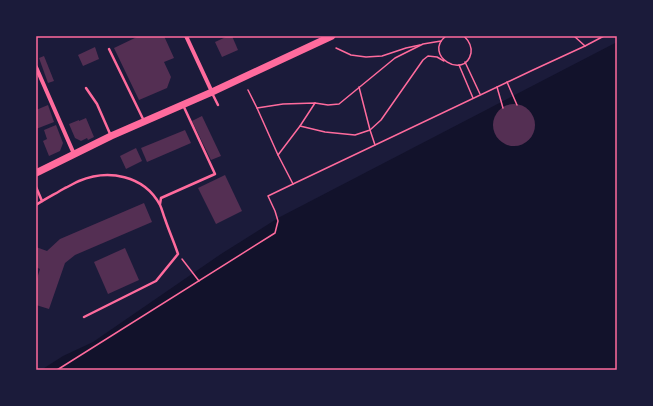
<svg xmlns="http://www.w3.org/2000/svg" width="653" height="406" font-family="'DejaVu Sans',sans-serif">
  <rect width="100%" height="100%" fill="#1b1b3a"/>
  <path fill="#12122b" d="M617,42V370H41L63,356L93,342L221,254L278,218Z"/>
  <g fill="#542f53">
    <path d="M139,36H164L174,58L164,62L171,77L167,88L139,100L114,48Z"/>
    <path d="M228,36H232L238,50L222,57L215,42Z"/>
    <path d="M95,47L99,59L83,66L78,55Z"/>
    <path d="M44,56L54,81L48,83L39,58Z"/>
    <circle cx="514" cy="125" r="21"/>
    <path d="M48,105L54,122L36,129V110Z"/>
    <path d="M202,116L221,156L211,160L192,121Z"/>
    <path d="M86,118L94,137L88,140L87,138L81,141L75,138L69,124L79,120V121Z"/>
    <path d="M56,125L63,143L60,151L49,156L43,141L47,139L44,130Z"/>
    <path d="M185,130L191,143L147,162L141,148Z"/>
    <path d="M136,148L142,161L126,169L120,156Z"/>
    <path d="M225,175L242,211L216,224L198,188Z"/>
    <path d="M144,203L152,222L75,255L65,263L49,309L36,305V282L40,269L36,267V247L47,251L60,239Z"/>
    <path d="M125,248L139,280L108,294L94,262Z"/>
  </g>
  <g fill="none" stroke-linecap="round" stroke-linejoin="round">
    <g stroke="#ff6b9d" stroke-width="1.5">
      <path d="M446,36C422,55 465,81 471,53C472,46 469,41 464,36"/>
      <path d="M574,36L585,46"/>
      <path d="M336,48L351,55L366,57L382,56L406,48L420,45"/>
      <path d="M465,62L480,94"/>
      <path d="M459,65L473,98"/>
      <path d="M507,82L517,105"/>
      <path d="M359,87L370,130L375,145"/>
      <path d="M497,87L503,108"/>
      <path d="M248,90L257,108L278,155"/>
      <path d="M257,108L283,104L315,103L328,105L339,104L395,58L423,44L441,41"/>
      <path d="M300,126L325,132L355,135L370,130L381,120L423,60L428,56L437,57L444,61"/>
      <path d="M293,184L278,155L300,126L315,103"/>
      <path d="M182,259L199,281"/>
      <path d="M57,370L275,233L278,221L275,211L268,196L293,184L533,70L585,46L604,36"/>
    </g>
    <g stroke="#ff6b9d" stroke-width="2.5">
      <path d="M109,49L144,121"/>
      <path d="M86,88L97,104L111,136"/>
      <path d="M212,93L218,105"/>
      <path d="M36,187L42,201"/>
      <path d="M160,204L161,198L215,174L183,105"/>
      <path d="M36,205C45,199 55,194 65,188C70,186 74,183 79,181C108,169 144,175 160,205C162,209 163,214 165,219C169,231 174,242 178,254L156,281L84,317"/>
    </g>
    <g stroke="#ff6b9d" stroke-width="4">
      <path d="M186,36L212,92"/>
      <path d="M36,67L74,154"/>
    </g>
    <path stroke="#ff6b9d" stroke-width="7" d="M36,173L111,136L212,92L332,36"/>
  </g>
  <rect width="653" height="406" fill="none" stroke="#1b1b3a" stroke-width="74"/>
  <rect x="37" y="37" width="579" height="332" fill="none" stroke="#ff6b9d" stroke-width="1.5"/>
</svg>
